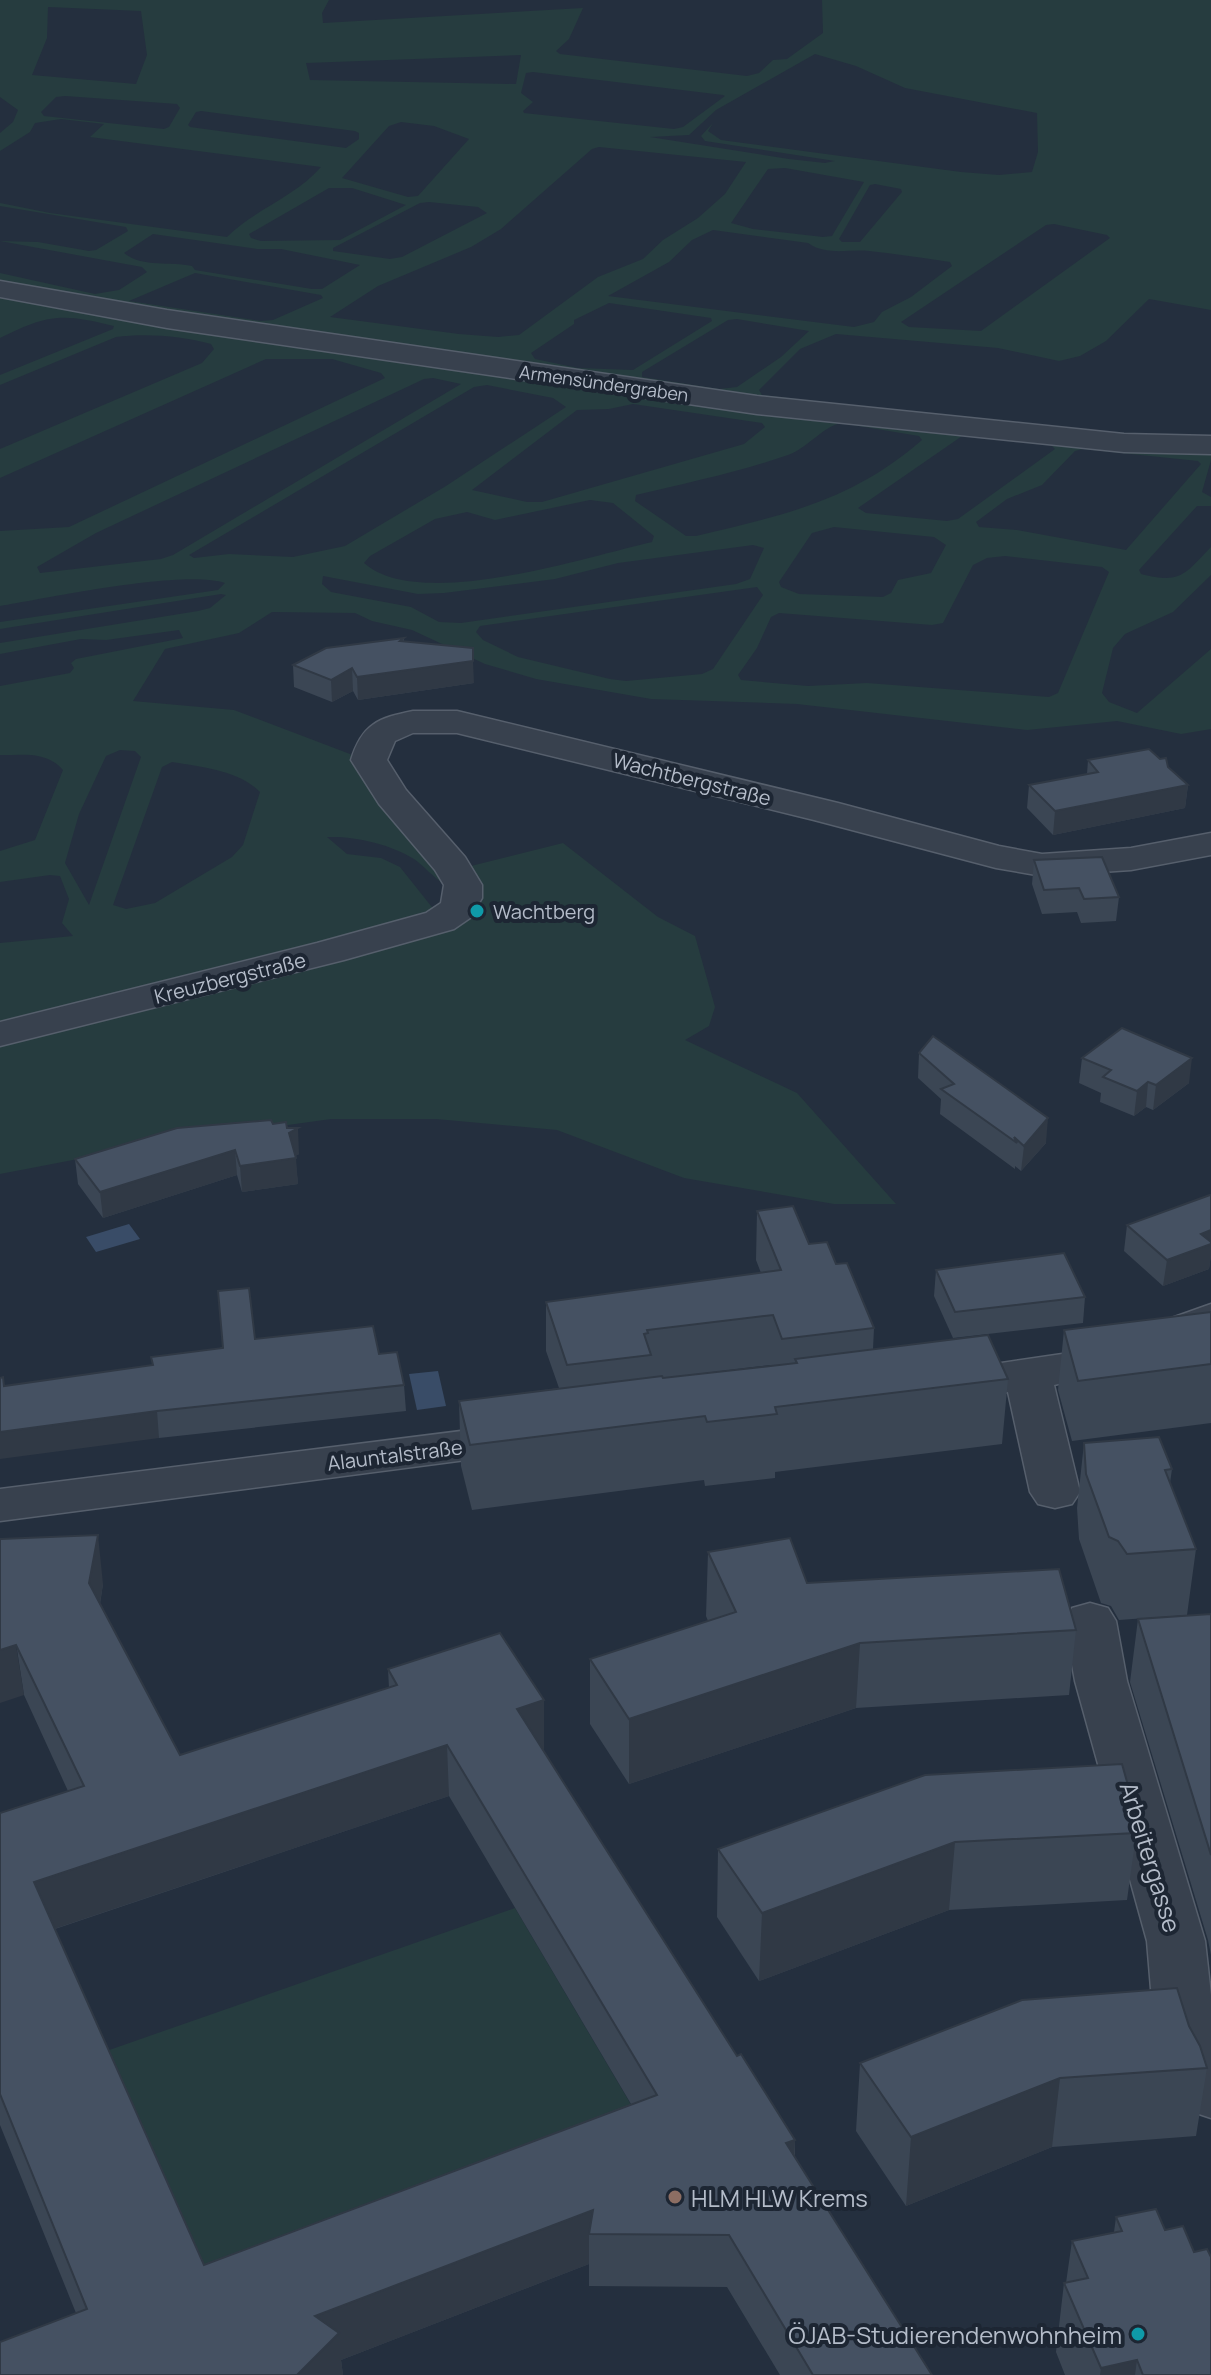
<svg xmlns="http://www.w3.org/2000/svg" width="1211" height="2375" font-family="Manrope,sans-serif">
  <rect width="100%" height="100%" fill="#242f3e"/>
  <g fill="#263c3f" fill-rule="evenodd">
    <path d="M0,0H329L322,13L323,23L583,8L569,39L556,51L560,54L747,76L759,73L773,60L787,59L823,33L822,0H1211V310L1149,299L1106,341L1080,356L1059,361L998,348L836,334L800,349L759,390L762,395L840,404L836,409L758,402L0,285V273L95,294L119,290L147,272L142,267L0,241L38,242L89,251L96,250L128,231L126,227L0,206V203L50,213L227,237C255,209 295,197 321,167L90,137L104,124L61,119L35,123L30,132L0,151V133L13,122L18,110L0,97ZM48,7L141,11L147,55L136,84L32,75L47,38ZM815,54L856,66L905,88L1037,113L1038,152L1032,172L999,175L961,172L721,140L708,131L713,123L701,136L705,141L835,161L825,163L789,159L650,137L689,135L716,110ZM521,55L516,84L310,80L306,63ZM533,72L723,95L725,96L683,127L674,129L524,113L523,111L533,102L521,93L526,73ZM65,96L177,104L180,108L169,127L164,129L44,116L41,112L56,97ZM201,111L355,131L359,133V139L346,148L190,127L188,125L196,112ZM401,122L434,126L469,139L418,196L408,197L342,178L389,126ZM599,147L746,162L725,194L698,218L663,240L643,259L598,277L519,335L498,337L459,334L330,317L378,286L471,247L501,229L592,149ZM785,168L864,182L832,236L823,237L753,229L731,223L768,169ZM875,184L901,189L902,192L860,242H842L839,239L870,185ZM329,188H352L406,205L340,240L261,241L251,238L249,234ZM429,202L478,207L487,213L402,257L390,259L333,251V248L420,203ZM1054,224L1107,235L1110,238L981,331L909,327L901,322L1046,225ZM713,230L808,243C826,256 849,249 869,251C896,254 923,258 950,262L952,266L911,297L882,312L874,322L854,327L608,296L669,262L692,240ZM153,234L257,249H281L360,265L322,289H312L195,270L192,266C170,261 142,268 124,253ZM195,273L321,295L323,298L273,320L261,321L129,301ZM609,303L711,318L712,321L633,370L578,368L535,359L531,353L574,324V320ZM737,319L809,331L781,357L737,387L719,389L642,377V372L728,320Z"/>
    <path d="M0,291L596,384L1211,448V460L1202,492L1211,497V506H1197L1139,570L1141,574C1181,584 1184,575 1211,547V575L1173,612L1125,634L1113,648L1102,693L1109,702L1137,713L1211,649V729L1181,734L1117,721L1027,730L797,704L651,699L536,679L485,664L412,630L372,621L355,613L272,612L239,633L165,649L133,701L234,710L350,754L417,840L444,884C433,877 425,867 414,859C390,844 355,836 327,837L347,854L381,858L400,867L435,911L431,917L0,1026V943L73,936L62,923L69,899L60,876L50,875L0,882V851L35,840L63,770C47,751 24,755 0,755V686L70,673L74,668L71,663L76,659L183,638L179,630L106,640L81,639L0,654V643L198,611L210,608L226,595L221,594L0,629V622L218,590L225,583C184,569 48,598 0,606V531L69,527L385,378L381,373L332,359H266L0,478V449L202,363L214,349L211,344C182,336 146,333 116,337L0,385V375L113,329L114,326C62,313 48,314 0,338ZM433,378L461,384L173,555L161,559L40,573L37,567L96,533L424,379ZM487,385L553,398L566,407L446,486L345,546L293,557L229,554L194,558L189,555L474,387ZM633,404L762,423L765,427L744,444L542,502H527L472,490L577,410L609,409ZM841,423L919,436L922,440C852,501 784,515 696,536H686L635,501L636,495C687,483 739,472 788,455C808,448 822,427 841,423ZM965,434L1050,444L1055,449L958,519L947,521L866,513L858,508ZM1083,449L1198,461L1201,464L1126,550L1017,530L979,527L976,522L1007,499L1042,485L1075,451ZM590,500L613,503L654,536L652,542C586,557 419,612 364,563L370,556L435,519L467,512L495,520ZM834,527L934,537L946,545L931,573L898,580L891,593L883,597L799,594L781,587L779,582L812,533ZM753,545L764,548L750,579L736,584L461,623L439,622L411,607L331,592L322,584L323,576L418,594L444,593L555,579L618,563ZM1005,556L1102,567L1109,572L1058,693L1049,697L867,683L808,686L741,680L738,675L757,648L771,617L779,613L932,625L943,623L973,565L987,558ZM757,587L763,595L713,669L702,674L626,681L610,679L518,657L483,640L476,632L480,626ZM120,750L135,751L141,757L89,905L65,863L79,814L106,756ZM172,762C202,767 238,770 260,792L243,845L232,857L155,903L126,909L113,905L162,767Z"/>
    <path d="M563,843L658,917L695,936L715,1007L709,1026L685,1040L797,1093L896,1204H834L684,1178L557,1130L436,1119H331L172,1141L0,1174V1046L446,924L467,867Z"/>
    <path d="M515,1908L656,2147L210,2317L95,2055Z"/>
  </g>
  <g fill="#394c67">
    <path d="M129,1224L140,1239L96,1252L86,1237Z"/>
    <path d="M438,1371L446,1406L417,1410L409,1374Z"/>
  </g>
  <g fill="none" stroke-linecap="round" stroke-linejoin="round">
    <g stroke="#565f6c" stroke-width="3">
      <g id="minor">
        <path d="M0,281L167,310L757,396L1124,434L1211,436V454L1124,452L757,414L167,328L0,297Z"/>
        <path d="M413,711H457L838,803L999,846L1042,854L1131,848L1211,833V855L1131,870L1042,876L996,868L814,820L457,733H413L395,741L387,760L406,790L465,857L482,885V898L470,918L454,929L344,960L0,1046V1022L317,943L426,913L441,903L444,885L435,870L379,804L351,760C362,724 378,718 413,711Z"/>
        <path d="M1211,1304V1335L1135,1366L1054,1385L1080,1492L1072,1504L1055,1508L1038,1504L1030,1492L1008,1392L947,1401L930,1397L923,1386L930,1375L947,1371L1076,1352Z"/>
        <path d="M517,1424L534,1429L541,1440L534,1451L0,1521V1489Z"/>
        <path d="M1090,1603L1108,1608L1116,1621L1127,1681L1205,1941L1211,1995V2118L1190,2111L1181,2094L1151,1989L1147,1941L1075,1681L1064,1621L1072,1608Z"/>
      </g>
    </g>
    <use href="#minor" fill="#38414e" fill-rule="evenodd"/>
  </g>
  <g fill="#3b4654" fill-rule="evenodd">
    <path d="M404,638V642L474,683L358,700L353,691L332,702L294,687L293,665Z"/>
    <path d="M1088,760L1168,767L1188,785L1185,808L1053,835L1027,808L1029,785L1087,774Z"/>
    <path d="M1034,860L1119,897L1116,921L1081,923L1077,912L1042,914L1032,884Z"/>
    <path d="M919,1053L1046,1143L1021,1171L1015,1166V1169L940,1114L941,1099L918,1078Z"/>
    <path d="M1082,1058L1189,1083L1153,1110L1146,1107L1134,1116L1100,1102L1101,1093L1079,1083Z"/>
    <path d="M273,1124L287,1128L299,1154L295,1156L298,1184L242,1192L237,1175L103,1218L78,1184L75,1159Z"/>
    <path d="M757,1211L836,1264L874,1328L873,1349L1008,1379L1002,1444L775,1472V1478L705,1486L704,1480L472,1510L461,1466L459,1401L559,1388L546,1351V1302L761,1273L756,1260ZM771,1365L772,1366L663,1378Z"/>
    <path d="M1127,1225L1211,1255L1209,1269L1163,1286L1124,1251Z"/>
    <path d="M936,1270L1085,1297L1083,1323L953,1338L934,1296Z"/>
    <path d="M1211,1312V1423L1072,1441L1058,1390L1064,1330Z"/>
    <path d="M255,1339L379,1354L404,1385L406,1411L159,1438L4,1386L152,1365Z"/>
    <path d="M1084,1443L1172,1469L1170,1483L1196,1549L1187,1615L1119,1620L1111,1606L1101,1603L1079,1539L1077,1508Z"/>
    <path d="M0,1539L103,1584L100,1604L180,1755L389,1688L388,1669L544,1751L737,2056L795,2140V2157L932,2375H780L727,2287L589,2286V2264L341,2360L343,2375H0L76,2313L0,2125V1813L68,1791L24,1695ZM449,1796L631,2104L204,2265L55,1929Z"/>
    <path d="M708,1552L807,1583L1076,1630L1069,1695L856,1708L629,1784L590,1724V1659L708,1621L706,1616Z"/>
    <path d="M1211,1614V1955L1208,1940L1130,1682L1138,1619Z"/>
    <path d="M1138,1821L1127,1900L949,1910L759,1981L717,1917L718,1849Z"/>
    <path d="M1189,2026L1207,2068L1196,2136L1052,2147L906,2206L856,2131L860,2063Z"/>
    <path d="M1116,2217L1211,2375H1065L1056,2352L1064,2283H1066L1072,2241L1114,2232Z"/>
  </g>
  <g fill="#303945">
    <path d="M473,661L474,683L358,700L357,677Z"/>
    <path d="M352,668L353,691L332,702L331,680Z"/>
    <path d="M1188,785L1185,808L1053,835L1055,811Z"/>
    <path d="M1192,1058L1189,1083L1153,1110L1156,1085Z"/>
    <path d="M1148,1082L1146,1107L1134,1116L1137,1091Z"/>
    <path d="M1048,1118L1046,1143L1021,1171L1024,1146Z"/>
    <path d="M298,1128L299,1154L291,1159L289,1133Z"/>
    <path d="M235,1150L237,1175L103,1218L100,1192Z"/>
    <path d="M296,1158L298,1184L242,1192L240,1166Z"/>
    <path d="M1211,1230V1255L1209,1269L1163,1286L1167,1260L1201,1234Z"/>
    <path d="M157,1411L159,1438L0,1459V1432Z"/>
    <path d="M98,1535L103,1584L95,1633L89,1583Z"/>
    <path d="M860,1643L856,1708L629,1784V1719Z"/>
    <path d="M16,1645L24,1695L0,1703V1650Z"/>
    <path d="M544,1700V1751L518,1759L517,1709Z"/>
    <path d="M447,1745L449,1796L42,1933L34,1882Z"/>
    <path d="M955,1842L949,1910L759,1981L762,1913Z"/>
    <path d="M1060,2078L1052,2147L906,2206L911,2137Z"/>
    <path d="M795,2140L793,2192L786,2143Z"/>
    <path d="M593,2210L589,2234V2264L341,2360L343,2375H297L315,2316Z"/>
    <path d="M1137,2360L1135,2375H1100L1101,2368Z"/>
  </g>
  <g fill="#455162" stroke="#303945" stroke-width="2" fill-rule="evenodd">
    <path d="M404,638L400,641L473,648V661L357,677L352,668L331,680L293,665L326,648Z"/>
    <path d="M1149,749L1160,759L1166,758L1168,767L1188,785L1055,811L1029,785L1098,772L1088,760Z"/>
    <path d="M1102,857L1119,897L1084,899L1079,888L1044,890L1034,860Z"/>
    <path d="M1122,1028L1192,1058L1156,1085L1148,1082L1137,1091L1103,1077L1111,1070L1082,1058Z"/>
    <path d="M933,1036L1048,1118L1024,1146L1014,1137L1017,1143L941,1089L954,1084L919,1053Z"/>
    <path d="M271,1120L273,1124L286,1122L287,1128H298L289,1133L296,1158L240,1166L235,1150L100,1192L75,1159L177,1128Z"/>
    <path d="M1210,1195L1211,1196V1230L1201,1234L1211,1242V1244L1167,1260L1127,1225Z"/>
    <path d="M793,1206L809,1244L827,1242L836,1264L847,1263L874,1328L782,1339L773,1315L647,1330L648,1333L644,1334L651,1355L567,1365L546,1302L781,1270L757,1211Z"/>
    <path d="M1064,1253L1085,1297L955,1312L936,1270Z"/>
    <path d="M249,1288L255,1339L373,1326L379,1354L397,1352L404,1385L157,1411L0,1432V1378L3,1377L4,1386L153,1365L151,1357L223,1348L218,1291Z"/>
    <path d="M1211,1312V1364L1078,1381L1064,1330Z"/>
    <path d="M988,1335L1008,1379L775,1407L777,1414L707,1422L705,1416L470,1445L459,1401L662,1376L663,1378L797,1363L795,1359Z"/>
    <path d="M1159,1437L1172,1469L1165,1470L1196,1549L1127,1554L1118,1541L1109,1537L1086,1474L1084,1443Z"/>
    <path d="M98,1535L89,1583L180,1755L397,1685L388,1669L500,1633L544,1700L517,1709L737,2056L741,2054L795,2140L786,2143L932,2375H813L729,2235L589,2234L593,2210L315,2316L339,2333L297,2375H0V2342L87,2309L0,2094V1813L84,1786L16,1645L0,1650V1539ZM447,1745L657,2095L204,2265L34,1882Z"/>
    <path d="M790,1538L807,1583L1059,1569L1076,1630L860,1643L629,1719L590,1659L736,1612L708,1552Z"/>
    <path d="M1211,1614V1855L1138,1619Z"/>
    <path d="M1122,1764L1138,1821L1133,1822L1136,1833L955,1842L762,1913L718,1849L925,1775Z"/>
    <path d="M1177,1988L1189,2026L1200,2046L1207,2068L1060,2078L911,2137L860,2063L1022,2000Z"/>
    <path d="M1156,2209L1165,2230L1183,2226L1194,2252L1207,2249L1211,2257V2375H1143L1137,2360L1101,2368L1064,2283L1088,2278L1072,2241L1122,2231L1116,2217Z"/>
  </g>
  <g fill="#0f9aa8" stroke="#1d2633" stroke-width="3">
    <circle cx="477" cy="911" r="8"/>
    <circle cx="1138" cy="2334" r="8"/>
  </g>
  <circle fill="#8d6e63" stroke="#1d2633" stroke-width="3" cx="675" cy="2197" r="8"/>
  <g text-anchor="middle" dominant-baseline="central" stroke-width="8" stroke-linejoin="round" paint-order="stroke">
    <g font-size="18" fill="#b4bcc9" stroke="#1d2633">
      <text transform="translate(604 383) rotate(8)">Armensündergraben</text>
    </g>
    <g font-size="20" fill="#b4bcc9" stroke="#1d2633">
      <text transform="translate(692 779) rotate(14)">Wachtbergstraße</text>
      <text transform="translate(230 978) rotate(-14)">Kreuzbergstraße</text>
      <text transform="translate(395 1455) rotate(-7)">Alauntalstraße</text>
    </g>
    <g font-size="20" fill="#b4bcc9" stroke="#1d2633" text-anchor="start">
      <text x="493" y="911">Wachtberg</text>
    </g>
    <g font-size="24" fill="#b4bcc9" stroke="#1d2633">
      <text transform="translate(1151 1857) rotate(73)">Arbeitergasse</text>
    </g>
    <g font-size="24" fill="#b4bcc9" stroke="#1d2633" text-anchor="start">
      <text x="691" y="2197">HLM HLW Krems</text>
      <text x="1122" y="2334" text-anchor="end">ÖJAB-Studierendenwohnheim</text>
    </g>
  </g>
</svg>
